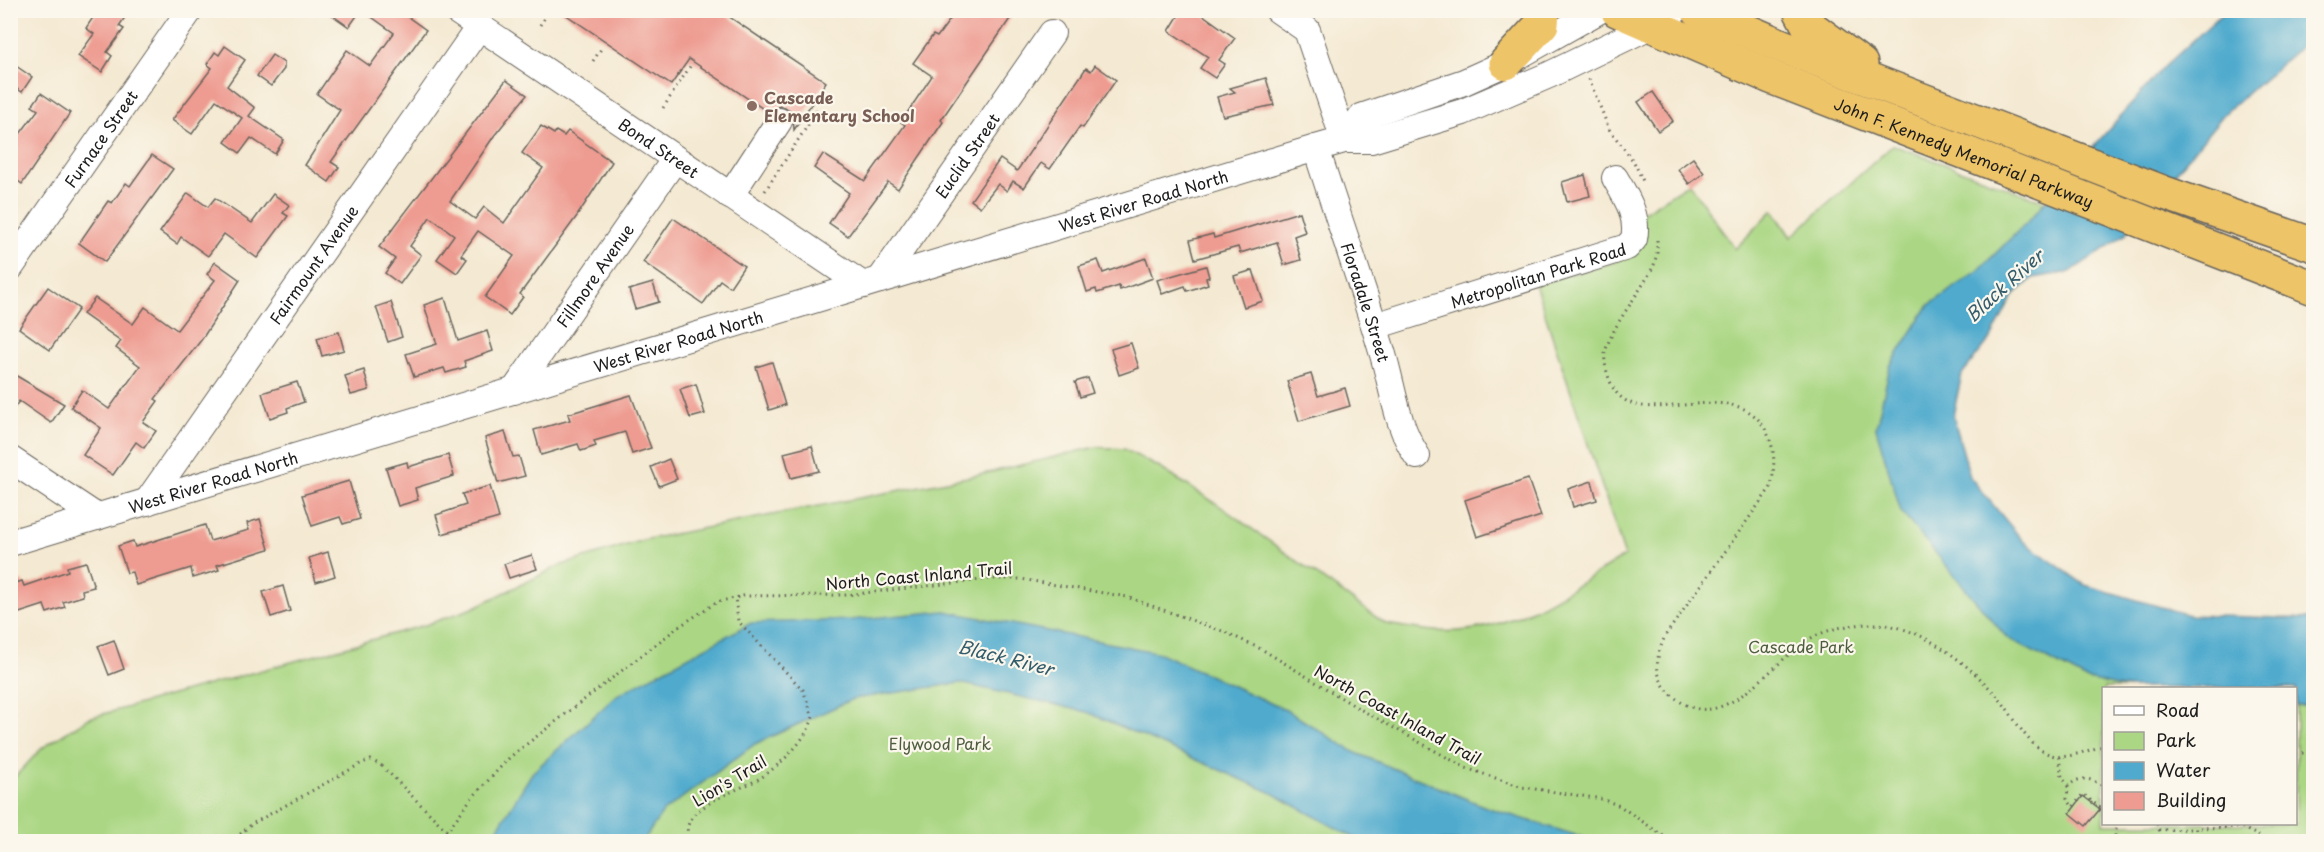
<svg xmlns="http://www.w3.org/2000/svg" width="2324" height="852" font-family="'Playpen Sans',sans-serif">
  <rect width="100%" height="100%" fill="#fbf7ec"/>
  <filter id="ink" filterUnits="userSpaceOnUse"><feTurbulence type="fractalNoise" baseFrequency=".0167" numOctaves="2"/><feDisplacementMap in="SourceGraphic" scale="12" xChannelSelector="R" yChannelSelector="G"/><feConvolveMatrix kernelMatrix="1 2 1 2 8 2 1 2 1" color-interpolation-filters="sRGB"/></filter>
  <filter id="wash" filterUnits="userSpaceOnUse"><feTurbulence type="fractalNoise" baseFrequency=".008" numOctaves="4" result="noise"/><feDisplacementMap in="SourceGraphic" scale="24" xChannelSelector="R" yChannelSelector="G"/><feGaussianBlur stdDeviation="1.35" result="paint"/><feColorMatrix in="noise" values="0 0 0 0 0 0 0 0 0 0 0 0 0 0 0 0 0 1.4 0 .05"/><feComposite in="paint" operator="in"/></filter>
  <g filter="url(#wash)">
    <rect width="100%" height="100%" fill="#f4e9d2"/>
    <path fill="#abd784" stroke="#647a50" stroke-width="1.5" fill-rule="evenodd" d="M1893,145L2078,214L1979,303L1916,439L2023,597L2313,663V841L11,842L10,782L42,748L89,718L425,625L473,608L559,566L643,540L983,474L1096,447L1124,449L1160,468L1217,504L1386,624C1410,628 1435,633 1459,631C1520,627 1574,586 1625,556L1535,284L1618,261L1642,213L1689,183L1735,249L1773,210L1791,237ZM2104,688H2296V824H2104Z"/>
    <g fill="#50aacd" stroke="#366374" stroke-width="1.5">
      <path d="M2225,11H2313V36L2224,114L2125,235L2070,272L2033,278L2013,296L1991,338L1962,374L1953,415L1970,477L2023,541L2085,585L2189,615L2313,619V706H2296V688H2128L2087,680L2007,638L1901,512L1876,428L1890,366L1928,306L1979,270L2028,221L2163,68Z"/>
      <path d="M945,611L1160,653L1288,711L1354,752L1486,807L1594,841H1360L1270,792L1087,712L960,683L853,699L755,744L663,812L643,841H490L532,773L617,695L751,623L850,620Z"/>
    </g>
    <g id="blocks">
      <g fill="#ee9b91">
        <path d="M98,10H130L119,26L124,29L107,52L112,56L102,72L78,56L94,34L86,28Z"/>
        <path d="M325,10H361L349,27Z"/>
        <path d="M362,10H398L426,30L331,162L339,167L329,182L305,165L340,110L317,94L347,50L370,66L394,33Z"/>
        <path d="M559,10H719L826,82L794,130L793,115L788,109L779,106L768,112L689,59L671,85Z"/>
        <path d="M957,10H1016L941,120L943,122L898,189L888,182L848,236L829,223L849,193L814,168L823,154L865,181L905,125L901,122L932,76L913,63L933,35L937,37Z"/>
        <path d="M1182,10H1196L1235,38L1219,60L1225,64L1215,78L1200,68L1208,57L1169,31Z"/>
        <path d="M225,46L245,60L227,86L255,108L249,116L284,140L275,154L251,138L240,153L225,142L242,118L216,100L192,134L172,120L212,68L207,64L215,52L219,55Z"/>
        <path d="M272,55L284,63V69L271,86L257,76Z"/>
        <path d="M1095,65L1116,80L1083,128L1080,126L1050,169L1041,163L1024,188L1013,181L1007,191L998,184L980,207L971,200L1000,159L1017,171L1086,68L1091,71Z"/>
        <path d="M16,66L32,77L22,92L10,84V73Z"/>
        <path d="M1266,78L1274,105L1223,116L1217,97L1235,92L1230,88Z"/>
        <path d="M506,80L527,95L494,136L450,201L475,219L484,207L504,223L543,168L522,153L541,126L554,134L556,131L564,136L568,131L612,162L577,216L520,294L523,297L510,315L485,297L514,256L478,231L461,255L467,259L457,273L437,259L454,235L430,217L410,246L421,255L400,284L385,273L395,259L379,247Z"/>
        <path d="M1653,92L1673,121L1658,131L1638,102Z"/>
        <path d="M41,93L70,113L22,184L10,175V147L38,110L32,106Z"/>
        <path d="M152,155L173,169L105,262L79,243L108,201L112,203L126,183L130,186Z"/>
        <path d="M1693,158L1704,173L1689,184L1678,169Z"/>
        <path d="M1585,175L1590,196L1567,202L1562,182Z"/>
        <path d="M188,193L208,207L215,198L252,223L273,194L289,205L283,213L288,216L257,258L224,234L208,256L181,237L177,244L160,232Z"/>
        <path d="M1299,212L1305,232L1294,236L1301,260L1284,265L1277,242L1240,253L1238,247L1195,259L1190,240L1213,234L1214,238Z"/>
        <path d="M673,218L744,266L730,287L720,280L703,304L643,262Z"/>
        <path d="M1146,258L1153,278L1120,290L1119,286L1097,293L1096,289L1087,292L1079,266L1098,260L1103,273Z"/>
        <path d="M215,262L240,280L202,339L155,399L158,401L143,422L156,431L144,448L136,442L113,475L83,455L101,428L71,407L82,390L109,409L140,366L116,348L121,341L83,314L95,298L133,324L145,307L177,330L215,280L207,274Z"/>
        <path d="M1206,266L1209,277L1206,278L1208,284L1187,291L1185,286L1162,294L1157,280Z"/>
        <path d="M1253,270L1263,301L1244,307L1234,276Z"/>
        <path d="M653,283L659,302L635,309L629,290Z"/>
        <path d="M48,287L79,309L50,350L19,328Z"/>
        <path d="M445,298L458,341L487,331L493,351L464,361L466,367L446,373L444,368L414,377L406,354L437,344L424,305Z"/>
        <path d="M391,302L402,337L388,342L376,307Z"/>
        <path d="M339,332L344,350L322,356L317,338Z"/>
        <path d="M1131,343L1139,368L1119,375L1111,349Z"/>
        <path d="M772,362L785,405L769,410L756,367Z"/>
        <path d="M364,370L369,390L351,395L345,376Z"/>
        <path d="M10,372L64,404L51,423L19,401L10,414Z"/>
        <path d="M1311,374L1318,396L1345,388L1350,406L1299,421L1287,381Z"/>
        <path d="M1088,378L1093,393L1080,397L1075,382Z"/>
        <path d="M297,382L304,402L287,408L288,412L270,418L262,393Z"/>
        <path d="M696,384L705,414L690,418L680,389Z"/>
        <path d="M631,395L651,448L632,454L625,432L594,441L596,446L581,451L578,444L541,455L534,430L570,420L568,414Z"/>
        <path d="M505,432L513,457L519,456L525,476L498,483L485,438Z"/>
        <path d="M812,446L819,471L791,478L784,453Z"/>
        <path d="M448,455L454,476L415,488L418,500L398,506L386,468L407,462L408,467Z"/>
        <path d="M669,459L677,479L659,486L651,467Z"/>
        <path d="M1528,479L1541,516L1477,537L1465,500Z"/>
        <path d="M349,481L360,519L343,524L340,517L312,526L302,495Z"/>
        <path d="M1592,481L1597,500L1573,507L1568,489Z"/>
        <path d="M490,486L499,518L442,534L436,515L466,505L462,494Z"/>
        <path d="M260,519L269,549L217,565L219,570L193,578L191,568L136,585L132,572L127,573L118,546L133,541L135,547L205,525L210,541L249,530L247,523Z"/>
        <path d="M328,552L335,576L316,582L309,558Z"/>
        <path d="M532,555L537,569L509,578L504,564Z"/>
        <path d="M86,562L94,587L82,590L83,596L63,602L65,607L47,613L44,605L10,616V584L22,581L24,586L68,571L67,567Z"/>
        <path d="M283,586L290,611L271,617L263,592Z"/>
        <path d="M114,640L124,669L109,675L98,646Z"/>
        <path d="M2083,796L2100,809L2086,826L2070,813Z"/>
      </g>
    </g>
  </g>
  <g filter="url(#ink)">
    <use href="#blocks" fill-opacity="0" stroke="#68645c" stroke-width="1.5"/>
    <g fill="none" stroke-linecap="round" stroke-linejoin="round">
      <g stroke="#68645c" stroke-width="28">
        <g id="minor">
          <path id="s1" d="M455,10L863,285"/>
          <path d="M1278,10L1307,30L1344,140"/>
          <path d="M1344,140L1361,117L1464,82L1506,63L1600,10"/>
          <path id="s2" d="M1316,148C1337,215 1361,281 1381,348C1393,385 1395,423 1417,456"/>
          <path d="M730,196L779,121"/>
          <path id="s3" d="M10,268L190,10"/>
          <path id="s4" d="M880,280L1052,33"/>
          <path id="s5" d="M1375,326L1627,247L1634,239C1639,216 1626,197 1615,178"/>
          <path id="s6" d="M514,391L675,159"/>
          <path d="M10,459L97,517"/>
          <path id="s7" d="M147,502L479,27"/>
          <path id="s8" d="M10,543L1316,148L1344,140H1371L1463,112L1549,75L1650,26L1676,10"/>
        </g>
      </g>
      <g stroke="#68645c" stroke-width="36">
        <g id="highway">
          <path id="s9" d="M1617,10L1771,77L2314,288"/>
          <path d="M1698,10L1782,46L2162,192L2314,245"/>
          <path d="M1800,10L1808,25L1861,64"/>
          <path d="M1506,63L1542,24L1543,10"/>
        </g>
      </g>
      <g stroke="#68645c" stroke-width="3" stroke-dasharray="1.5 4.5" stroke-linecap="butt">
        <path d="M540,25L549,11"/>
        <path d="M593,61L603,46"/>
        <path d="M1589,79L1609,129L1634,162L1643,181"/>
        <path d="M663,108L691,65"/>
        <path d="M765,191L817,111L813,108"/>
        <path d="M1657,240V253L1654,265C1641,292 1615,321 1606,349C1603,359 1606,371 1610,381C1632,441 1732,369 1765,429C1776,449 1775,465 1771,487L1665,636C1657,655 1652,673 1668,691C1717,743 1764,671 1803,643C1822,630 1846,625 1868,624C1918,621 1972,666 2002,702C2017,721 2029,750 2055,756C2069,759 2090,749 2104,746"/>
        <path d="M2296,753H2314"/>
        <path d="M2059,757L2062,777L2068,786C2081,775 2091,778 2104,787"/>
        <path d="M2068,786L2067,799L2073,807L2083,794L2104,811"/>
        <path d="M2157,824L2159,830L2192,829"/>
        <path d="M2200,828L2241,827L2259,836"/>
        <path d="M231,842L252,824L362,763L371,760L382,766"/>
        <path d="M439,842L470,800L510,757L677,628L717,602L743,596L846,595L990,579H1021L1127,597L1225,632L1263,650L1358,708L1466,768L1522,787L1602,799L1620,806L1672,842"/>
        <path d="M691,842C671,808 741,791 762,777C781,764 806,741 813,717L803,690L738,621L735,597"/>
        <path d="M2114,842L2117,824"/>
        <path d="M2195,842L2196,824"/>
      </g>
      <use href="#minor" stroke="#fff" stroke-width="26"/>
      <use href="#highway" stroke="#eec469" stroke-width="33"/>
      <path stroke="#68645c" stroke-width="3" stroke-dasharray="1.5 4.5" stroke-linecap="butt" d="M382,766L458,842"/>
    </g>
  </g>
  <circle fill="#8d6e63" stroke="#fbf7ec" stroke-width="2" cx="752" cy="106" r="6"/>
  <g text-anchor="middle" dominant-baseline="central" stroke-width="4.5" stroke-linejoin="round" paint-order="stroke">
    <g font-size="16" font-weight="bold" fill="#785e54" stroke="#fbf7ec" text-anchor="start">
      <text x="764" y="97">Cascade<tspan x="764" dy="18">Elementary School</tspan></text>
    </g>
    <g font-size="16" fill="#1c1c1c" stroke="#fbf7ec">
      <text stroke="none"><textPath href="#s3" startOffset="158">Furnace Street</textPath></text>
      <text stroke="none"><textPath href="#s1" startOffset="246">Bond Street</textPath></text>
      <text stroke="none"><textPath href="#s9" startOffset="375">John F. Kennedy Memorial Parkway</textPath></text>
      <text stroke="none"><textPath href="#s4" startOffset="152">Euclid Street</textPath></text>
      <text stroke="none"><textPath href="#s8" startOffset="1184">West River Road North</textPath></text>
      <text stroke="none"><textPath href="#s7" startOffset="290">Fairmount Avenue</textPath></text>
      <text stroke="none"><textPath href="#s5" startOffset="171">Metropolitan Park Road</textPath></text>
      <text stroke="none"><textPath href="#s6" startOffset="141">Fillmore Avenue</textPath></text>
      <text stroke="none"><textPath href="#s2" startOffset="162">Floradale Street</textPath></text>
      <text stroke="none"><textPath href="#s8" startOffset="698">West River Road North</textPath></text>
      <text stroke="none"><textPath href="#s8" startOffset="212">West River Road North</textPath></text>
      <text transform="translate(919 575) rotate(-5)">North Coast Inland Trail</text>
      <text transform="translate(1398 714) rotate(29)">North Coast Inland Trail</text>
      <text transform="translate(729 780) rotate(-31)">Lion's Trail</text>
    </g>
    <g font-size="16" fill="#4e5d40" stroke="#fbf7ec">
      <text x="1801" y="646">Cascade Park</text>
      <text x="940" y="743">Elywood Park</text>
    </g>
    <g font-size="18" font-style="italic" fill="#335c6c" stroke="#fbf7ec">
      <text transform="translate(2004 285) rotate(-42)">Black River</text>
      <text transform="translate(1006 657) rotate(14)">Black River</text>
    </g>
  </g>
  <rect width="2324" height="852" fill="none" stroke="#fbf7ec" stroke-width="36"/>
  <rect x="2102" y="687" width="195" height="138" fill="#fbf7ec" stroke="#a29f99" stroke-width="1.5"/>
  <rect x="2114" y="706" width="30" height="9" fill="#ffffff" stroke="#a29f99" stroke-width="1.5"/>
  <text x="2156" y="717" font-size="18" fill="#1c1c1c">Road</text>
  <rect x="2114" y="732" width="30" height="18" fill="#abd784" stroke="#a29f99" stroke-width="1.5"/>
  <text x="2156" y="747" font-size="18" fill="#1c1c1c">Park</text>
  <rect x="2114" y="762" width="30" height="18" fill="#50aacd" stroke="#a29f99" stroke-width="1.5"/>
  <text x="2156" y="777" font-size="18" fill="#1c1c1c">Water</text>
  <rect x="2114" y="792" width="30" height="18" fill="#ee9b91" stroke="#a29f99" stroke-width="1.5"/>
  <text x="2156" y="807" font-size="18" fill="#1c1c1c">Building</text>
</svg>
